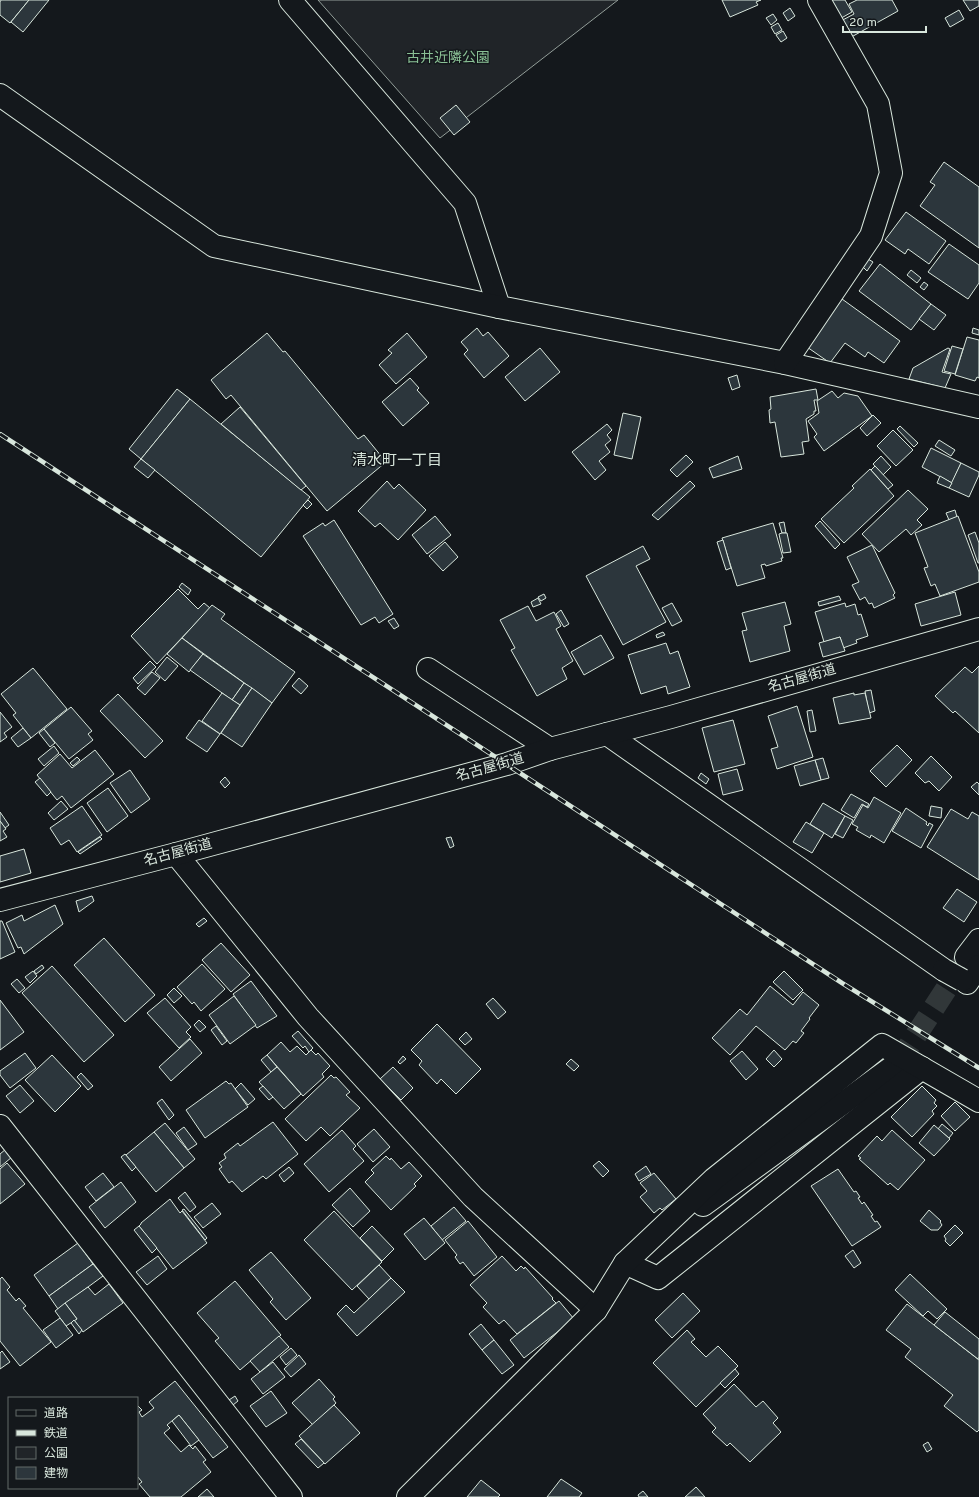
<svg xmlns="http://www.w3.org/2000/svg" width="979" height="1497" font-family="Overpass,'Noto Sans JP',sans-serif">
  <rect width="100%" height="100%" fill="#14181c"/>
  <path fill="#202428" stroke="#939e99" d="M318,0H618L440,138Z"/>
  <g fill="#2c363c" stroke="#d8e6dc">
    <path d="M1,0H29L10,23L0,15V2Z"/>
    <path d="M29,0H49L23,32L11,22Z"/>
    <path d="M722,0H761L756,2L758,5L730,17Z"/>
    <path d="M828,0H845L852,12L836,21Z"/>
    <path d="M857,0H892L898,11L846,40L837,23L854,14L849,4Z"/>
    <path d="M963,0H979V6L970,11Z"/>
    <path d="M790,8L795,16L788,21L783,13Z"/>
    <path d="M959,10L964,19L950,27L945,18Z"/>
    <path d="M773,14L777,20L771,25L766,18Z"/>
    <path d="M778,23L782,30L775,34L771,27Z"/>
    <path d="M783,31L787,38L781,42L776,35Z"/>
    <path d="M456,105L470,122L454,135L440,118Z"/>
    <path d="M944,162L979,187V248L920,206L935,185L930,182Z"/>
    <path d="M906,212L946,241L929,264L908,249L905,254L885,240Z"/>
    <path d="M949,244L979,265V283L968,299L928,272Z"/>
    <path d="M868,259L873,262L867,271L863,267Z"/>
    <path d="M880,264L931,304L911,330L859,291Z"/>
    <path d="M911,270L921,278L917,283L907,275Z"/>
    <path d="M924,282L928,285L924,290L920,287Z"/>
    <path d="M842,299L900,341L884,363L868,352L865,357L845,343L830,363L807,347Z"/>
    <path d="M931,304L946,315L934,330L919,319Z"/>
    <path d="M477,328L483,336L488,332L509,356L484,378L464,354L468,350L461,342Z"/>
    <path d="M973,328L979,330V335L972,333Z"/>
    <path d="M267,333L283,352L285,351L358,439L364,435L386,462L327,511L231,395L226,399L211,380Z"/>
    <path d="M407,333L427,357L396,384L379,365L392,353L388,350Z"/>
    <path d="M967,337L979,340V378L977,377L975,381L955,375Z"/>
    <path d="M952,346L963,349L955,374L944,371Z"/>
    <path d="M540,348L560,372L525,401L505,377Z"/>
    <path d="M948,348L950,349L942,372L951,374L945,388L909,379L913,368Z"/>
    <path d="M737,375L740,387L732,390L728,378Z"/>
    <path d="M410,378L419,388L417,390L429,403L403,426L382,402Z"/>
    <path d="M177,389L190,399L141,459L129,449Z"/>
    <path d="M816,389L818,400H814L816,411H814V414L806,419L809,441L802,442L804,454L781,457L775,422L770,423L769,410L771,409L770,397Z"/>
    <path d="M832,391L838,398L844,393L858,396L872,416L824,451L814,437L817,434L808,421L819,413L817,401Z"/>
    <path d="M190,399L310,497L261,557L141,459Z"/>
    <path d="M240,407L306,486L301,490L221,424Z"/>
    <path d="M623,413L641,417L632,459L614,455Z"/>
    <path d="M873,415L881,423L867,436L860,428Z"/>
    <path d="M607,424L612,430L607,435L611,440L605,445L610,452L599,461L606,470L595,480L572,452Z"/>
    <path d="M900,426L918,443L914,447L897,429Z"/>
    <path d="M893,430L913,450L896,466L877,446Z"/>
    <path d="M939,440L955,450L951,456L935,446Z"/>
    <path d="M931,448L961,463L952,483L922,467Z"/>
    <path d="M686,455L693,462L677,477L670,470Z"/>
    <path d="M738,456L742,469L713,478L709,468Z"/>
    <path d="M881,456L891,467L883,475L873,464Z"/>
    <path d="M141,459L155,470L148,478L134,467Z"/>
    <path d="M961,463L979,472V475L969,497L949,488Z"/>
    <path d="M875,466L893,485L888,489L871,470Z"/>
    <path d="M870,469L894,496L844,543L821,519L854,488L852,486Z"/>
    <path d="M940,476L952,483L949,488L937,483Z"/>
    <path d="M387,481L394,489L399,484L426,510L398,540L380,523L375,527L358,511Z"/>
    <path d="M690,481L695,486L658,520L652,515Z"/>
    <path d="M908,490L928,509L917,520L922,525L911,535L906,529L879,552L862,534Z"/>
    <path d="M308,500L312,504L307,509L303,505Z"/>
    <path d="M955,510L957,517L949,520L946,513Z"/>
    <path d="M435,516L451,535L427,554L412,535Z"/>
    <path d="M958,516L979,572V582L940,596L935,584L931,586L924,568L928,567L915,533Z"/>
    <path d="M334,520L393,614L379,623L375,617L361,625L303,536L323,523L325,526Z"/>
    <path d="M820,521L840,544L835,549L815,526Z"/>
    <path d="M784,522L786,533H782L779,523Z"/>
    <path d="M773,523L783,558H781L782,561L766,566L765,564L761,565L765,578L737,586L722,538Z"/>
    <path d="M975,532L979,543V563H978L968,535Z"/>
    <path d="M782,533H787L791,552L783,553L779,534Z"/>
    <path d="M723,540L731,568L726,570L717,542Z"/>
    <path d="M445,542L458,557L443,571L429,556Z"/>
    <path d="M872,545L895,593L893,595L895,598L874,608L872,603L869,604L865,597L860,600L852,585L859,582L847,557Z"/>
    <path d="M643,546L650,559L636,566L666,622L623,645L586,576Z"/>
    <path d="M182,583L191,590L188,595L179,587Z"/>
    <path d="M178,589L198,609L204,603L210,608L157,664L131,636Z"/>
    <path d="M955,592L961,615L921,626L915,604Z"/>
    <path d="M544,594L546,598L541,601L538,597Z"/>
    <path d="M839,596L841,600L819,606L818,602Z"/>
    <path d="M538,598L541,604L533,607L531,602Z"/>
    <path d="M785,602L791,624L784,626L790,651L750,662L742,631L747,630L742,613Z"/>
    <path d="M672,603L682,621L672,626L662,608Z"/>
    <path d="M845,603L846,607L855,604L858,615L861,614L868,636L856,640L857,643L843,648L840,637L824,642L815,612Z"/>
    <path d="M212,605L225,614L221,619L295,672L272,703L182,638Z"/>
    <path d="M528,606L536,621L554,612L561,626L556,629L573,661L562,668L567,679L537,696L511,650L515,648L500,620Z"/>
    <path d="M561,610L569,624L564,627L556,614Z"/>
    <path d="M394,618L399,626L394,629L388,621Z"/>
    <path d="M663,632L665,635L657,638L656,635Z"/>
    <path d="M601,635L614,658L584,675L571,652Z"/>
    <path d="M840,637L845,651L823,657L819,643Z"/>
    <path d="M182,638L203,654L189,672L167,654Z"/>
    <path d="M666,643L670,654L678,651L690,687L668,694L666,686L641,694L628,655Z"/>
    <path d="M203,654L244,683L232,700L190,670Z"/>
    <path d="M167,657L178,666L165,681L155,672Z"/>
    <path d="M150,661L156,667L138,684L133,678Z"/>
    <path d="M979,666V733L955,711L953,713L935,696L965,667L972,673Z"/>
    <path d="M33,668L67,709L31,738L13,715L16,713L1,694Z"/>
    <path d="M152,672L160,678L145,695L137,688Z"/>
    <path d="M299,678L308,686L301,694L292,686Z"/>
    <path d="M244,683L252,688L240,705L232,700Z"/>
    <path d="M252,688L272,703L242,747L221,733Z"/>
    <path d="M871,690L875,711L869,713L865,691Z"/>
    <path d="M222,693L240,705L220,734L202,721Z"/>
    <path d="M854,693V695L865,693L871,718L839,724L833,698Z"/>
    <path d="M118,694L163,741L145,758L100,711Z"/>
    <path d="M797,706L813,757L777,769L771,749L778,747L768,716Z"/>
    <path d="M71,707L92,731L88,734L93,740L69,759L44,729Z"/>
    <path d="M812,710L816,731L810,732L807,711Z"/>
    <path d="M0,712L12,727L4,733L7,737L0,742Z"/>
    <path d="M199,720L220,734L207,752L186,738Z"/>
    <path d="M733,720L745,764L714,772L702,728Z"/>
    <path d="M23,728L31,738L18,747L11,738Z"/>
    <path d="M44,729L55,743L50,747L39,733Z"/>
    <path d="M897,745L912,760L886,787L870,771Z"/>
    <path d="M54,746L59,753L44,766L38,759Z"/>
    <path d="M95,750L114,774L71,808L62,796L57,800L37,775L60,754L72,768Z"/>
    <path d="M931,756L952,777L939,791L929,781L925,783L915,773Z"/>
    <path d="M77,757L80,760L73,766L70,763Z"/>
    <path d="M823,758L829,778L821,780L815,760Z"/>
    <path d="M815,760L821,780L800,786L794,766Z"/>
    <path d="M737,769L743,790L723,795L718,774Z"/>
    <path d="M130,770L150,799L131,813L110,783Z"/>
    <path d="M701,773L709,779L706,784L698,778Z"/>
    <path d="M225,777L230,783L225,788L220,782Z"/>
    <path d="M40,778L51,792L47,796L35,782Z"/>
    <path d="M977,782L979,784V795L971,787Z"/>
    <path d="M108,788L128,816L107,832L87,803Z"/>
    <path d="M851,794L869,804L867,807L862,804L854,818L841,810Z"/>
    <path d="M874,797L901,813L884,843L871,835L870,838L856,830L858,827L852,824L863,805L868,808Z"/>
    <path d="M61,801L68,809L54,820L48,813Z"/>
    <path d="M823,803L845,816L832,838L810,824Z"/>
    <path d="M82,806L102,835L77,852L69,840L61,845L50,828Z"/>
    <path d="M931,806L942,808L941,818L929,816Z"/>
    <path d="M906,808L927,822L926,824L928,826L929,823L933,825L921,848L892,831Z"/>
    <path d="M951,809L968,819L972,812L979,816V880L927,847Z"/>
    <path d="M0,812L9,825L5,828L0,821Z"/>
    <path d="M845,816L853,820L843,838L835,834Z"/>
    <path d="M0,821L6,829L3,831L7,837L0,841Z"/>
    <path d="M806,822L824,833L812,853L793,842Z"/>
    <path d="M100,837L102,839L80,854L78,852Z"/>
    <path d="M451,837L454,846L450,848L446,838Z"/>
    <path d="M24,849L31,873L0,882V856Z"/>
    <path d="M957,889L977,902L964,922L943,908Z"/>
    <path d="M92,896L94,901L79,912L76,901Z"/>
    <path d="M55,905L63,924L24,954L21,947L18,948L6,923L22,915L24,921Z"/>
    <path d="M204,918L207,921L199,927L196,924Z"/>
    <path d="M0,921H2L15,952L0,959Z"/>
    <path d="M104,938L155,995L125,1022L74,965Z"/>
    <path d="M221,943L250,975L231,992L202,960Z"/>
    <path d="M202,964L225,989L201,1011L194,1002L192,1004L177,987Z"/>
    <path d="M42,965L44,968L36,974L34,971Z"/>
    <path d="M52,966L114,1035L84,1062L22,993Z"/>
    <path d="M33,971L37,976L30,983L25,977Z"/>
    <path d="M784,971L803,990L793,1000L773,982Z"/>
    <path d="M17,979L25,988L19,993L11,984Z"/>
    <path d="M251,981L277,1016L257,1028L233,994Z"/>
    <path d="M770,986L793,1005L803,992L819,1005L809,1018L810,1019L801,1031L804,1033L796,1043L793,1041L785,1050L756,1026L730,1055L712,1038L740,1009L747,1015Z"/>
    <path d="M174,988L182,996L174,1003L167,995Z"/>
    <path d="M234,996L256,1025L230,1044L209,1015Z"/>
    <path d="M165,998L191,1027L186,1032L191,1037L179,1048L147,1013Z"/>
    <path d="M493,998L506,1012L498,1019L486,1004Z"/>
    <path d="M0,1000L24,1032L0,1050Z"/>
    <path d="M199,1020L206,1027L200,1032L194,1025Z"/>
    <path d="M437,1024L481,1069L456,1094L441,1079L437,1084L419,1065L422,1061L411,1050Z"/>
    <path d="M216,1026L227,1041L222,1045L211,1030Z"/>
    <path d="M298,1031L313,1048L309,1052L305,1046L303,1048L292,1036Z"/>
    <path d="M466,1032L472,1039L465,1045L459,1039Z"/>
    <path d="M190,1039L202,1053L171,1081L159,1067Z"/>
    <path d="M281,1042L290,1052L297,1046L306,1055L311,1050L316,1055L318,1053L330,1066L322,1074L324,1077L303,1096L267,1055Z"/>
    <path d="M774,1050L782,1059L774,1067L766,1059Z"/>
    <path d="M742,1051L758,1069L746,1080L730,1061Z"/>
    <path d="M25,1053L36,1068L10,1088L0,1075V1071Z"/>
    <path d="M52,1055L81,1086L55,1112L25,1080Z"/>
    <path d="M267,1055L277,1067L271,1072L261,1060Z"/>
    <path d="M403,1056L406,1059L400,1064L398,1062Z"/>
    <path d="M571,1059L579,1066L574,1071L566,1064Z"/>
    <path d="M277,1067L301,1094L284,1109L259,1082Z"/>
    <path d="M393,1067L413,1088L401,1100L380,1079Z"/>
    <path d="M81,1073L93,1086L88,1090L77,1077Z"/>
    <path d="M331,1075L334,1078L336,1077L350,1092L346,1095L360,1108L330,1136L321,1127L306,1141L285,1119Z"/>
    <path d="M226,1081L229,1084L231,1083L248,1107L205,1138L186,1110Z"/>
    <path d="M241,1083L255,1099L248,1105L235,1089Z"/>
    <path d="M20,1085L34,1101L20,1113L6,1096Z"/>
    <path d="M263,1086L273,1097L269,1100L259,1089Z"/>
    <path d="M922,1086L936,1100L934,1103L937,1106L932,1111L934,1114L912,1137L891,1117Z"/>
    <path d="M162,1099L174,1115L169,1120L157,1103Z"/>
    <path d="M955,1102L970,1117L955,1131L941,1116Z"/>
    <path d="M273,1122L298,1154L266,1179L263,1176L242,1192L232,1181L229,1183L219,1169L222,1167L219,1163L226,1158L224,1154L238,1143L240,1146Z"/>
    <path d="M165,1123L195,1159L184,1168L154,1132Z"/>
    <path d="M942,1124L953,1133L949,1138L938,1129Z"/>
    <path d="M934,1125L950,1139L934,1156L919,1143Z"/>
    <path d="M184,1127L197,1144L188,1150L176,1133Z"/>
    <path d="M374,1129L390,1147L373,1162L357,1144Z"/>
    <path d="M342,1130L356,1146L353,1149L364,1161L329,1192L304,1164Z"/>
    <path d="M892,1130L925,1160L898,1190L890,1183L888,1185L859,1159L861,1158L858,1156L877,1136L882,1141Z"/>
    <path d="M154,1132L184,1168L156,1192L126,1155Z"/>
    <path d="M6,1149L12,1157L0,1167V1154Z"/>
    <path d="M125,1154L136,1167L132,1171L121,1157Z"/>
    <path d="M386,1156L390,1160L391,1158L401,1169L409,1162L422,1176L414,1184L416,1186L391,1210L365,1182L374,1173L371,1170Z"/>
    <path d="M599,1161L609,1171L603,1177L593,1166Z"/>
    <path d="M7,1163L25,1184L0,1204V1169Z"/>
    <path d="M646,1166L651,1174L639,1181L635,1174Z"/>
    <path d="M289,1167L294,1173L284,1182L279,1175Z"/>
    <path d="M838,1169L854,1192L856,1191L860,1197L858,1198L862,1204L864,1202L873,1215L871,1216L875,1222L877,1221L881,1227L852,1246L811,1186Z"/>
    <path d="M103,1173L114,1187L96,1201L85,1187Z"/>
    <path d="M654,1173L676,1199L662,1210L660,1208L654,1213L640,1197L647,1191L640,1183Z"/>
    <path d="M121,1182L136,1202L105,1228L89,1207Z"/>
    <path d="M350,1188L370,1211L353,1227L332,1205Z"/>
    <path d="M185,1192L196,1207L190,1212L178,1198Z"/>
    <path d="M170,1199L180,1213L182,1211L207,1243L173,1269L139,1226L141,1224V1223Z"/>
    <path d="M212,1203L221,1214L203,1228L194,1217Z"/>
    <path d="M454,1207L466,1221L442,1240L431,1226Z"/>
    <path d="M184,1209L207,1238L205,1240L182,1210Z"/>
    <path d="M929,1210L941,1221L940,1222L942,1225L938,1230H931L920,1221Z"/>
    <path d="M334,1211L382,1262L352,1290L304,1240Z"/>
    <path d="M424,1218L445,1243L425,1260L404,1234Z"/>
    <path d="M468,1221L497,1257L474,1276L463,1262L460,1264L455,1257L457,1255L445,1240Z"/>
    <path d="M955,1225L963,1233L950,1246L945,1241L946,1239L944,1236Z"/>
    <path d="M139,1226L157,1248L152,1253L134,1230Z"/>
    <path d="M372,1226L394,1249L382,1261L360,1238Z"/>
    <path d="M78,1243L93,1264L49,1296L34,1275Z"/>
    <path d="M853,1250L861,1263L854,1268L845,1256Z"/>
    <path d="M271,1252L311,1298L286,1320L270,1302L273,1299L249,1270Z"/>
    <path d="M158,1256L167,1269L147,1285L136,1272Z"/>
    <path d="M502,1256L516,1271L521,1266L524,1269L525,1267L553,1298L552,1299L556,1303L517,1334L504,1320L499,1324L483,1307L487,1303L470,1285Z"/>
    <path d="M93,1264L103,1276L58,1309L49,1296Z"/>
    <path d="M379,1265L391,1278L369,1299L357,1286Z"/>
    <path d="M910,1274L947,1309L937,1319L928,1311L923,1316L895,1290Z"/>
    <path d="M2,1277L10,1287L7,1290L16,1301L19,1298L26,1306L23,1308L51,1342L20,1366L0,1341V1279Z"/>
    <path d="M391,1278L405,1292L357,1336L337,1314L346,1305L354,1313Z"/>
    <path d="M235,1281L281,1335L240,1370L215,1341L219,1338L197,1313Z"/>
    <path d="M109,1284L123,1303L83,1332L74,1320L77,1319L65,1303L88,1287L95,1295Z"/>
    <path d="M683,1293L700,1311L672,1338L655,1320Z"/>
    <path d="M559,1301L574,1319L524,1358L510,1340Z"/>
    <path d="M65,1303L77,1319L66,1326L55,1311Z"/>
    <path d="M907,1304L979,1360V1430L977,1432L944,1406L953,1395L905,1357L911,1349L886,1330Z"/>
    <path d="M945,1312L979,1339V1357L978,1359L934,1325Z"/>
    <path d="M60,1318L73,1335L56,1348L43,1330Z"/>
    <path d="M74,1320L82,1330L79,1334L71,1323Z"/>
    <path d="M481,1324L494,1340L482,1350L469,1334Z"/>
    <path d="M687,1330L695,1339L691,1342L706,1357L718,1346L738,1366L696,1407L653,1363Z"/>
    <path d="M279,1336L289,1347L260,1372L250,1361Z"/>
    <path d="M494,1340L514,1365L502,1374L482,1350Z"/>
    <path d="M291,1348L297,1355L286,1365L280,1357Z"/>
    <path d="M2,1351L10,1362L0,1369V1353Z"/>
    <path d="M299,1355L306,1364L291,1377L284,1369Z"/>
    <path d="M273,1362L285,1377L263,1394L251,1379Z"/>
    <path d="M735,1369L739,1374L725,1388L720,1383Z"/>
    <path d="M319,1379L335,1397L333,1399L336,1403L313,1425L292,1403Z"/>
    <path d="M175,1381L228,1447L213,1458L179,1415L167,1425L170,1428L164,1433L181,1452L189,1445L193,1449L195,1446L206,1460L203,1462L211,1472L181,1497H150L139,1484L142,1482L137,1476V1405L142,1410L139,1412L142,1417L154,1408L149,1402Z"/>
    <path d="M734,1384L756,1407L763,1401L778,1418L773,1423L781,1432L750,1462L730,1443L727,1446L712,1432L716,1428L703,1414Z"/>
    <path d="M271,1391L287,1413L266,1427L250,1406Z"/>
    <path d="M235,1396L238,1401L233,1405L229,1400Z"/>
    <path d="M334,1405L360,1433L325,1464L299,1436Z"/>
    <path d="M179,1415L199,1440L191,1446L172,1421Z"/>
    <path d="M301,1439L324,1463L318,1468L295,1444Z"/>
    <path d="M928,1442L932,1449L927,1452L923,1445Z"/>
    <path d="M561,1479L582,1493L579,1497H547Z"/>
    <path d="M481,1480L500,1495L498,1497H467Z"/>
    <path d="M696,1487L705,1497H685Z"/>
    <path d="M207,1489L214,1497H198Z"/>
    <path d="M643,1491L648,1497H639L638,1495Z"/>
  </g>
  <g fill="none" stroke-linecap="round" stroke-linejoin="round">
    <path stroke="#313739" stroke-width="22" stroke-dasharray="22 11" stroke-linecap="butt" d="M898,1063L965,960"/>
    <g stroke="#d8e6dc" stroke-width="24">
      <g id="minor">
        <path d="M290,0L465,203L499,307"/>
        <path d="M0,95L214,246L499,307L785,363L979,407"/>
        <path d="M785,363L871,236L891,173L878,104L819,0"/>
        <path d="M428,669L550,749"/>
        <path d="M607,734L944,970"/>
        <path d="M176,854L308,1017L473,1197L596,1310"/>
        <path d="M0,900L176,854L507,764L550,749L671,717L979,629"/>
        <path d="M966,957L979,940"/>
        <path d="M967,983L979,966"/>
        <path d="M0,1126L291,1497"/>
        <path d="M703,1205L898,1063"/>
        <path d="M625,1263L658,1278L922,1068"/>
        <path d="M408,1497L596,1310L625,1263L714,1179L882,1045L979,1101"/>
      </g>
    </g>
    <use href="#minor" stroke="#14181c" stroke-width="22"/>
    <g stroke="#d8e6dc" stroke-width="4.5">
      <path id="rail" d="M0,434L842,983L979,1068"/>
    </g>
    <use href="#rail" stroke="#14181c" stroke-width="3" stroke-dasharray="9" stroke-linecap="butt"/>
    <g stroke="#d8e6dc" stroke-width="24" stroke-linecap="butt">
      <path id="minor-bridge" d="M944,970L962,980"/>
    </g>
    <use href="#minor-bridge" stroke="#14181c" stroke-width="22"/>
  </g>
  <g text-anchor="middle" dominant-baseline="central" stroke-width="3" stroke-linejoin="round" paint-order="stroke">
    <g font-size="14" fill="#8ac095" stroke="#14181c">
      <text x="448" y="58">古井近隣公園</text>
    </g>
    <g font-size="14" fill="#d8e6dc" stroke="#14181c">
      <text transform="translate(802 679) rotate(-16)">名古屋街道</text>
      <text transform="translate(490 768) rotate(-16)">名古屋街道</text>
      <text transform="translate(178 853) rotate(-15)">名古屋街道</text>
    </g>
    <g font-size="15" fill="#d8e6dc" stroke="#14181c">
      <text x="397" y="461">清水町一丁目</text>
    </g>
  </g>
  <rect x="8" y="1397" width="130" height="92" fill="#14181c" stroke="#626a69"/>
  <rect x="16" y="1410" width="20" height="6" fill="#14181c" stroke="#626a69"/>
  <text x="44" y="1417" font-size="12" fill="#d8e6dc">道路</text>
  <rect x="16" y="1430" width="20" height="6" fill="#d8e6dc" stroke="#626a69"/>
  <text x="44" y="1437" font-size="12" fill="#d8e6dc">鉄道</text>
  <rect x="16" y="1447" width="20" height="12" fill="#202428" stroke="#626a69"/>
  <text x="44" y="1457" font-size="12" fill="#d8e6dc">公園</text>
  <rect x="16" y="1467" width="20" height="12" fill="#2c363c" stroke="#626a69"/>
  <text x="44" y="1477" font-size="12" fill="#d8e6dc">建物</text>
  <path d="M843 26v6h83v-6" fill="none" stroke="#d8e6dc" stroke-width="2"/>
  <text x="849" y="26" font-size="12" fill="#d8e6dc" stroke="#14181c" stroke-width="3" paint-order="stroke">20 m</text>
</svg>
